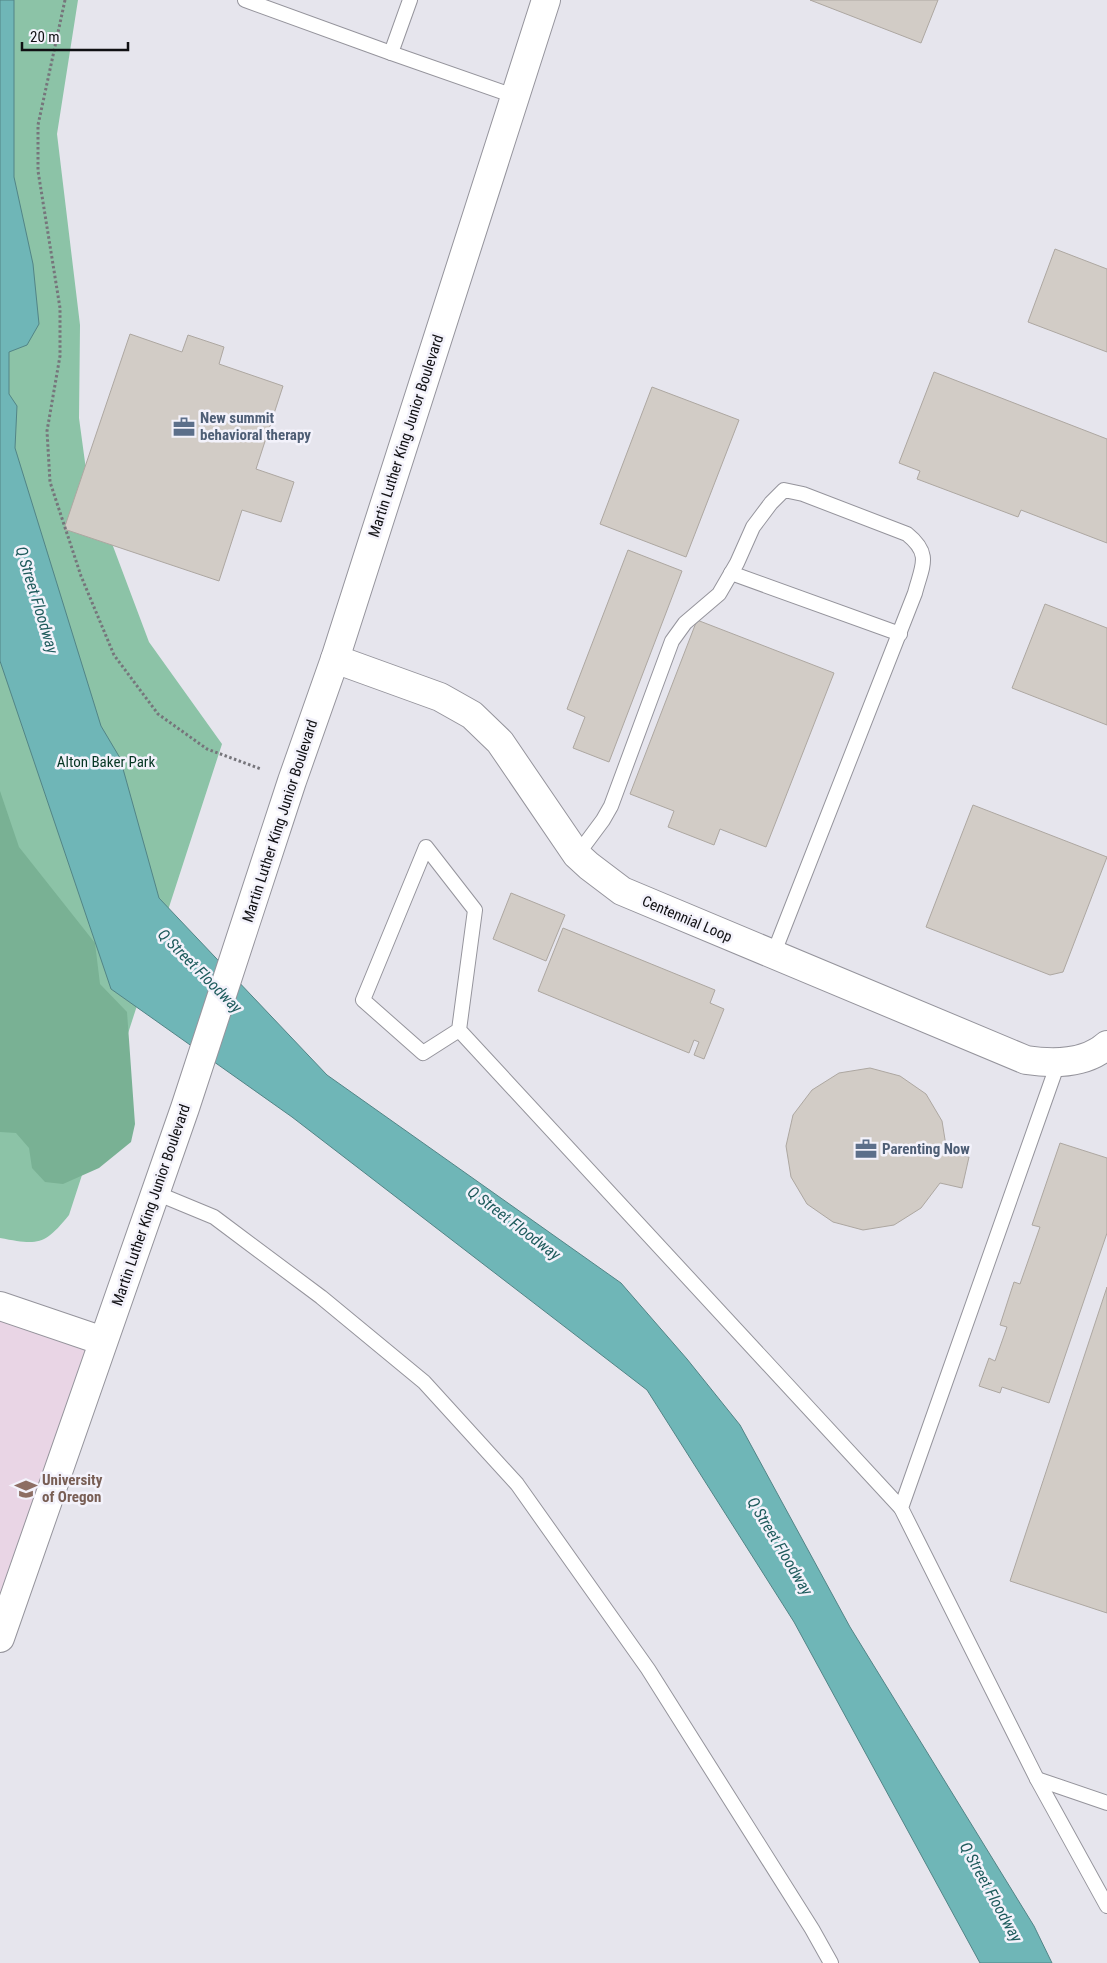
<svg xmlns="http://www.w3.org/2000/svg" width="1107" height="1963" font-family="'Roboto Condensed',sans-serif">
  <rect width="100%" height="100%" fill="#e6e5ed"/>
  <path fill="#e9d5e5" d="M0,1306L103,1341L0,1638Z"/>
  <path fill="#8cc3a7" d="M0,0H78L57,134L80,325L79,418L87,477L149,642L222,744L69,1215C44,1246 38,1245 0,1238Z"/>
  <path fill="#79b194" d="M0,791L19,847L95,943L100,984L127,1012L135,1124L131,1142L99,1168L63,1184L45,1182L32,1168L29,1148L16,1133L0,1132Z"/>
  <path fill="#6fb6b7" stroke="#528486" d="M0,0H14V177L33,264L39,324L27,345L9,352V394L17,406L15,448L101,726L120,758L159,898L327,1075L621,1283L687,1359L740,1425L850,1627L1034,1926L1052,1963H980L794,1622L647,1390L292,1117L111,989L0,661Z"/>
  <g fill="#d2ccc6" stroke="#ada7a1">
    <path d="M810,0H938L921,43Z"/>
    <path d="M1055,249L1107,269V352L1028,322Z"/>
    <path d="M130,334L182,352L188,335L224,347L219,364L283,386L256,469L294,482L281,522L242,510L219,581L64,529Z"/>
    <path d="M934,372L1107,439V543L1021,510L1018,517L917,479L920,471L899,463Z"/>
    <path d="M652,387L739,420L686,557L600,524Z"/>
    <path d="M628,550L682,571L609,762L573,748L585,717L567,709Z"/>
    <path d="M1045,604L1107,628V725L1012,688Z"/>
    <path d="M697,620L834,673L766,847L720,829L714,845L668,827L674,811L630,794Z"/>
    <path d="M973,805L1107,857L1063,972L1050,975L926,927Z"/>
    <path d="M511,893L565,915L546,961L493,939Z"/>
    <path d="M563,928L715,990L710,1003L724,1009L704,1059L694,1055L699,1042L694,1040L689,1053L538,991Z"/>
    <path d="M870,1068L900,1076L926,1094L942,1121L947,1152L969,1157L962,1188L940,1183L921,1208L894,1225L863,1230L833,1222L807,1204L791,1177L786,1146L793,1115L812,1090L839,1073Z"/>
    <path d="M1060,1143L1107,1158V1233L1049,1403L1002,1387L1000,1393L979,1386L989,1358L995,1361L1007,1327L1000,1325L1014,1282L1020,1284L1040,1227L1032,1225Z"/>
    <path d="M1107,1287V1613L1010,1581Z"/>
  </g>
  <g fill="none" stroke-linecap="round" stroke-linejoin="round">
    <g stroke="#95949c" stroke-width="16">
      <g id="service">
        <path d="M245,0L391,53"/>
        <path d="M410,0L391,53L514,96"/>
        <path d="M731,573L900,634"/>
        <path d="M577,855L603,820L611,806L672,641L685,623L719,594L737,563L753,527L771,503L784,490L803,494L907,534C932,554 922,566 915,593L773,955"/>
        <path d="M459,1030L423,1053L363,1000L426,847L475,910L459,1030L901,1508"/>
        <path d="M1058,1063L901,1508L1037,1779L1107,1906"/>
        <path d="M156,1193L214,1217L321,1297L424,1382L517,1484L648,1669L812,1929L831,1963"/>
        <path d="M1037,1779L1107,1803"/>
      </g>
    </g>
    <g stroke="#95949c" stroke-width="30">
      <g id="tertiary">
        <path d="M335,659L440,697L472,715L500,742L577,855L589,866L622,891L1026,1060C1052,1064 1086,1064 1107,1045"/>
        <path d="M0,1306L103,1341"/>
      </g>
    </g>
    <g stroke="#95949c" stroke-width="30">
      <path id="secondary" d="M0,1638L185,1108L292,781L335,659L546,0"/>
    </g>
    <path stroke="#76757b" stroke-width="3" stroke-dasharray="2.5 2.5" stroke-linecap="butt" d="M65,0L38,125V171L60,308V356L47,431L50,482L81,576L114,655L158,714L207,749L261,769"/>
    <use href="#service" stroke="#fff" stroke-width="14"/>
    <use href="#tertiary" stroke="#fff" stroke-width="28"/>
    <use href="#secondary" stroke="#fff" stroke-width="28"/>
  </g>
  <defs>
    <g id="office-bare" transform="scale(1.725)"><path d="M-6-3h4V-5.5h4V-3h4V5H-6ZM-1-4.5V-3h2v-1.5ZM-6 0V1H6V0Z" fill="#5c6f8a" stroke="#f3f2fb" stroke-width="2.5" paint-order="stroke"/></g>
    <g id="university-bare" transform="scale(1.725)"><path d="M0-5L7-2L0 1L-7-2ZM-4 1L0 2.5L4 1V4Q0 6-4 4Z" fill="#8d6e63" stroke="#f3f2fb" stroke-width="2.5" paint-order="stroke"/></g>
  </defs>
  <g fill-rule="evenodd">
    <use href="#office-bare" x="184" y="427"/>
    <use href="#office-bare" x="866" y="1149"/>
    <use href="#university-bare" x="26" y="1489"/>
  </g>
  <g text-anchor="middle" dominant-baseline="central" stroke-width="5" stroke-linejoin="round" paint-order="stroke">
    <g font-size="15" font-weight="bold" fill="#4e5e75" stroke="#f3f2fb" text-anchor="start">
      <text x="200" y="418">New summit<tspan x="200" dy="17">behavioral therapy</tspan></text>
      <text x="882" y="1149">Parenting Now</text>
    </g>
    <g font-size="15" fill="#101013" stroke="#f3f2fb">
      <text transform="translate(406 436) rotate(-72)">Martin Luther King Junior Boulevard</text>
      <text transform="translate(280 821) rotate(-72)">Martin Luther King Junior Boulevard</text>
      <text transform="translate(687 919) rotate(23)">Centennial Loop</text>
      <text transform="translate(151 1205) rotate(-71)">Martin Luther King Junior Boulevard</text>
    </g>
    <g font-size="15" fill="#063724" stroke="#f3f2fb">
      <text x="106" y="762">Alton Baker Park</text>
    </g>
    <g font-size="15" font-weight="bold" fill="#785e54" stroke="#f3f2fb" text-anchor="start">
      <text x="42" y="1480">University<tspan x="42" dy="17">of Oregon</tspan></text>
    </g>
    <g font-size="16" font-style="italic" fill="#1f5c5d" stroke="#f3f2fb">
      <text transform="translate(37 600) rotate(73)">Q Street Floodway</text>
      <text transform="translate(200 971) rotate(45)">Q Street Floodway</text>
      <text transform="translate(514 1223) rotate(37)">Q Street Floodway</text>
      <text transform="translate(780 1546) rotate(59)">Q Street Floodway</text>
      <text transform="translate(991 1892) rotate(61)">Q Street Floodway</text>
    </g>
  </g>
  <path d="M22 42v8h106v-8" fill="none" stroke="#101013" stroke-width="2.5"/>
  <text x="30" y="42" font-size="15" fill="#101013" stroke="#f3f2fb" stroke-width="4" paint-order="stroke">20 m</text>
</svg>
